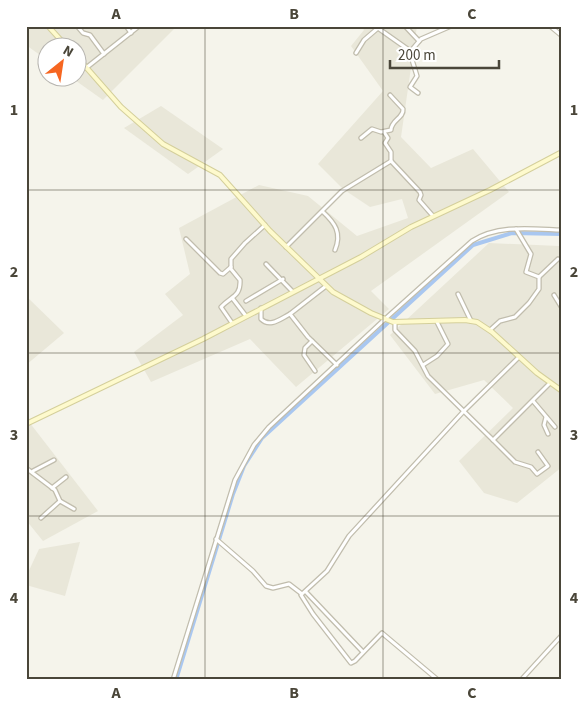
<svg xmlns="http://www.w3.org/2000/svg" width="588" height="706" font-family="'Source Sans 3',sans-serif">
  <rect width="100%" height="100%" fill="#f5f4eb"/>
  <g fill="#e9e7d9">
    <path d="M26,26H177L103,100L72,78H78V48H48L47,60L26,45Z"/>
    <path d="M361,26H417L401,137L431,168L473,149L509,192L371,291L389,309L296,387L250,339L151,382L134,352L183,315L165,294L190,274L179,228L259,185L308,196L357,236L408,218L402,199L370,207L343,189L318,164L383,91L351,46L364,30Z"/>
    <path d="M161,106L223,149L188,174L124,128Z"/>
    <path d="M489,243L559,246L562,260V467L517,503L484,493L459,461L513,408L484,380L435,394L390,335Z"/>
    <path d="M26,296L64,333L26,365Z"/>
    <path d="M26,418L98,511L43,541L26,520Z"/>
    <path d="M80,542L65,596L26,585V577L39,549Z"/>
  </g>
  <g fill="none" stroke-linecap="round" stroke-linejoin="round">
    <path stroke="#a9c7f0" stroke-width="4" d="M176,680L233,494L244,466L262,438L473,245L512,233L562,234"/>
    <g stroke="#c1bdad" stroke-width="5.5">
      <g id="street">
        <path d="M77,26L83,33L90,35L104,54"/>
        <path d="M126,26L131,33"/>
        <path d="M375,26L409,50L417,76L410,87L418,93"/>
        <path d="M405,26L419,41"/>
        <path d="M550,26L562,36"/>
        <path d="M410,52L421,39L451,26"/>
        <path d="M356,53L364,40L378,28"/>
        <path d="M86,68L139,26"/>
        <path d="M384,132L388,138L385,143L391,152V161"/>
        <path d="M361,138L372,129L381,132L391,130C391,120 404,118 403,109L390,95"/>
        <path d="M323,212C335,223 342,233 335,250"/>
        <path d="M186,239L220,273L223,274L231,267"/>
        <path d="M286,247L342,191L391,161L420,192L421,195L419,200L433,216"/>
        <path d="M266,264L292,291"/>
        <path d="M539,277L558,259"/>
        <path d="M326,286L290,314L308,337L337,365"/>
        <path d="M458,294L471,321"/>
        <path d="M554,295L562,308"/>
        <path d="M233,299L246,316"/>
        <path d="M246,301L283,279"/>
        <path d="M261,308V319C270,328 280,319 290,314"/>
        <path d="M395,322V330L415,351L428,376L493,440"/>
        <path d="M232,323L221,307C231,296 241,297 240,280L231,269V259L245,243L265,225"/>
        <path d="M490,330L500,321L515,317L529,303L539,289V277L526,272L531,254L516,229"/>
        <path d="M312,341L305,348L304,355L315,371"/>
        <path d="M423,365L437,356L448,344L437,322"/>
        <path d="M533,401L555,427"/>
        <path d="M546,417L544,425L548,434"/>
        <path d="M538,452L548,466L537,474L531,467L515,462L493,440L550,383"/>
        <path d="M26,468L55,490L60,501L74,509"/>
        <path d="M33,471L54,460"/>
        <path d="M52,488L66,477"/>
        <path d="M41,518L60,501"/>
        <path d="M216,539L253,571L266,586L273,588L289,584L302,594L327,571L349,536L463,412L519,357"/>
        <path d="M306,592L363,652"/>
        <path d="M301,595L313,614L351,663L355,661L382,633L438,680"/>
        <path d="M173,680L235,480L254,445L269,427L385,319L472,241C498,224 533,229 562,230"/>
        <path d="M521,680L562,635"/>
      </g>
    </g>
    <g stroke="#d4cf9b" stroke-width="6">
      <g id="secondary">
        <path d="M48,26L68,48"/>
        <path d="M78,58L121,107L163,144L220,175L270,231L333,292L371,313L393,322L465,320L477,322L492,332L537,373L562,391"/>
        <path d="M26,424L203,339L361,257L411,227L490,190L562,152"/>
      </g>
    </g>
    <use href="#street" stroke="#fff" stroke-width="3"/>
    <use href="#secondary" stroke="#fefacd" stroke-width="4"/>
  </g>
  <path fill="none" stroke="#4a4639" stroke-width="1" stroke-opacity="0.55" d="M205,26V680M383,26V680M26,190H562M26,353H562M26,516H562"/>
  <rect width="588" height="706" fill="none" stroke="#ffffff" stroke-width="55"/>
  <g transform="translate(62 62) rotate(30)"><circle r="24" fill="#ffffff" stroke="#b7b5b0"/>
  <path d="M0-4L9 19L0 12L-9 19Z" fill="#f66621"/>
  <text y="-8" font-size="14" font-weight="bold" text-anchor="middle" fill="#4a4639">N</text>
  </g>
  <path d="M390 60v8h109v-8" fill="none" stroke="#4a4639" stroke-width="2.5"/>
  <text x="398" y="60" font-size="15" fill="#4a4639" stroke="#ffffff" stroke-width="4" paint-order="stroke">200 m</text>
  <rect x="28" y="28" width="532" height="650" fill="none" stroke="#4a4639" stroke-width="2"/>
  <g font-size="16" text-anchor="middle" font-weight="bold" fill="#4a4639">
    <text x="116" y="19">A</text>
    <text x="294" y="19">B</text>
    <text x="472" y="19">C</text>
    <text x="14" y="115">1</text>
    <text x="574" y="115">1</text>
    <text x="14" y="277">2</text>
    <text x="574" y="277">2</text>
    <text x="14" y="440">3</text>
    <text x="574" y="440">3</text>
    <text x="14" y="603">4</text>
    <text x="574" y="603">4</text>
    <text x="116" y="698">A</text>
    <text x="294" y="698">B</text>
    <text x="472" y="698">C</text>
  </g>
</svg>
